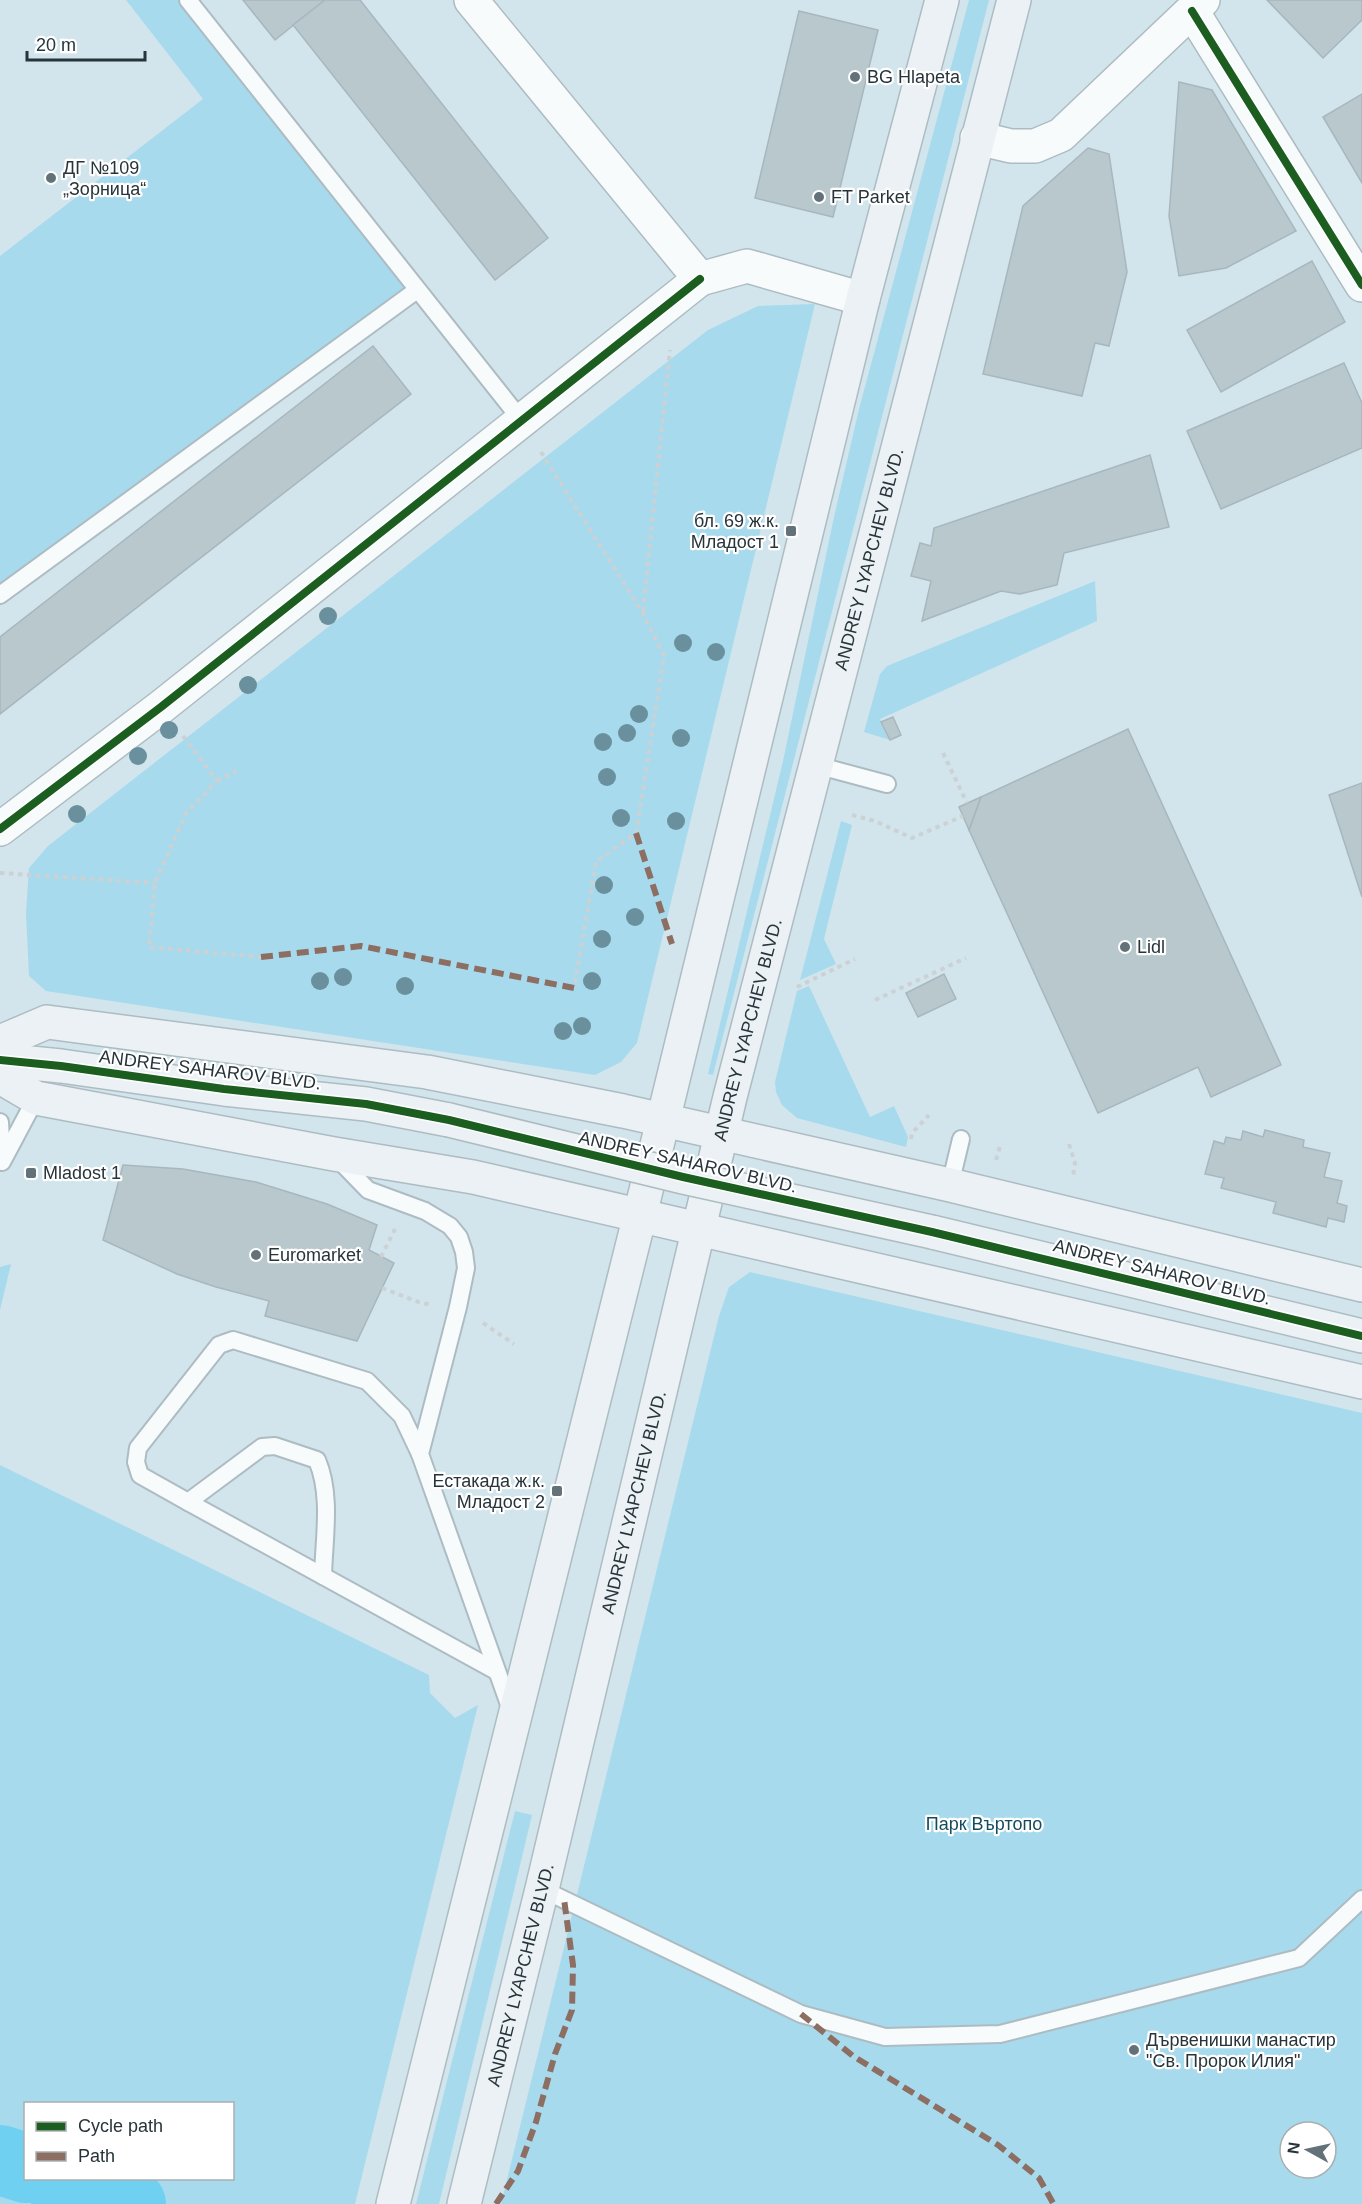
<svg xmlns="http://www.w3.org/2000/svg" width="1362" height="2204" font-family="Arial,sans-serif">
  <rect width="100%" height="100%" fill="#d2e5ec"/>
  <g fill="#a8daed" fill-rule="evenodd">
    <path d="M126,0H188L417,290L0,595V256L203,99Z"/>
    <path d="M969,0H989L713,1075L708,1074L783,761L834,517L859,409Z"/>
    <path d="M815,304L637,1043L621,1062L595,1075L46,991L29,976L26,913L29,868L48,846L708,330L758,306Z"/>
    <path d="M1095,581L1097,621L880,719L890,740L864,732L880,674L887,666Z"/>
    <path d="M841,821L852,825L824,939L836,964L800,980Z"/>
    <path d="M809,986L870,1117L894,1106L908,1137L906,1147L797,1118L782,1105L776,1092L775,1082L797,991Z"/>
    <path d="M11,1264L0,1310V1267Z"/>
    <path d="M750,1272L1362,1413V2204H501L719,1316L729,1287ZM1290,2132H1326V2168H1290Z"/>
    <path d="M0,1465L429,1675L430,1693L455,1718L478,1705L355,2204H0ZM26,2104H232V2178H26Z"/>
    <path d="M515,1811L532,1815L439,2204H416Z"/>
  </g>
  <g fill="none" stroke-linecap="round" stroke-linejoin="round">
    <g stroke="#6fd0f1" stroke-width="70">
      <path d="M0,2160L26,2168"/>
      <path d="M55,2178L131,2204"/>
    </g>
  </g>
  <g fill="#b9c8cd" stroke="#a8b7bd" stroke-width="1.5">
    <path d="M243,0H325L275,40Z"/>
    <path d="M325,0H360L548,238L495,280L293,25Z"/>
    <path d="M1267,0H1362V20L1323,58Z"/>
    <path d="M799,11L878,30L833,217L755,198Z"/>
    <path d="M1179,82L1212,90L1296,231L1226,268L1179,276L1169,216Z"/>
    <path d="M1362,94V183L1323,117Z"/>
    <path d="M1088,148L1109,154L1127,272L1109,346L1095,343L1082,396L983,374L1023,206Z"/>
    <path d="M1312,261L1345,322L1221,392L1187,330Z"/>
    <path d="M373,346L411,394L0,714V637Z"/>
    <path d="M1344,363L1362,403V448L1221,509L1187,431Z"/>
    <path d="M1150,455L1169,527L1064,553L1057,585L1020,594L1001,591L922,621L931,581L911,576L920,543L931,546L934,528Z"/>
    <path d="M893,717L901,735L890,740L881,722Z"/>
    <path d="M1128,729L1281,1065L1211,1097L1198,1067L1098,1113L969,830L981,797Z"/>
    <path d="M1362,783V897L1329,795Z"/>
    <path d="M981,797L975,813L969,830L959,807Z"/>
    <path d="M944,974L956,999L918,1017L906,993Z"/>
    <path d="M1265,1130L1304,1140L1303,1147L1330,1153L1324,1177L1342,1181L1337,1203L1347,1206L1344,1222L1328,1218L1326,1227L1273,1213L1276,1202L1221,1188L1224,1178L1205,1174L1214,1141L1224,1144L1226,1137L1241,1140L1243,1131L1263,1137Z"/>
    <path d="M123,1165L183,1169L256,1182L327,1204L377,1225L369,1250L394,1263L357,1341L265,1316L269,1301L216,1287L177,1274L103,1240Z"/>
  </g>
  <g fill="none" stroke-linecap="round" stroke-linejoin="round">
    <g stroke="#adbcc2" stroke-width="20">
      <g id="lane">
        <path d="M188,0L522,421"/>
        <path d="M0,595L417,290"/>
        <path d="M816,765L887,784"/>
        <path d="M0,1122L2,1160"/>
        <path d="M336,1157L368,1190L425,1211L450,1226L459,1237L464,1252L466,1268L458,1307L420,1454L511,1710"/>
        <path d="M2,1162L36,1098"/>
        <path d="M950,1185L961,1139"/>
        <path d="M420,1454L402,1416L367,1381L233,1340L219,1345L138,1448L136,1462L140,1475L188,1502L496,1671"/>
        <path d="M188,1502L262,1447L275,1446L317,1460C332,1495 324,1538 323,1576"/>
        <path d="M542,1889L801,2014L885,2037L1000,2034L1299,1958L1362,1899"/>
      </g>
    </g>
    <g stroke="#adbcc2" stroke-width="36">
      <g id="street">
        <path d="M471,0L700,279L747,266L863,299"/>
        <path d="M1192,11L1362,285"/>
        <path d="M977,138L1011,146H1035L1061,135L1203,0"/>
        <path d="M0,829L161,707L700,279"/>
      </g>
    </g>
    <g stroke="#adbcc2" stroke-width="36">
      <g id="secondary">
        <path d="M0,1042L47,1022L427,1072L623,1111L950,1185L1362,1285"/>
        <path d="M0,1060L61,1066L224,1089L366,1104L449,1120"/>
        <path d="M0,1077L36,1098L334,1154L473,1177L1362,1382"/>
        <path d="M932,1232L1362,1336"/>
        <path d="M393,2204L640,1215L863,299L942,0"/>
        <path id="s1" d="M464,2204L542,1889L730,1097L1014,0"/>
      </g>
    </g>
    <g stroke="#ccd1d4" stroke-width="4" stroke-dasharray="4.5 4.5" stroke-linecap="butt">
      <path d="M541,452L642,612L664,656L636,833L596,862L574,988"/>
      <path d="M643,611L670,350"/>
      <path d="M183,736L217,781L186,813L155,883L149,947L261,957"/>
      <path d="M943,753L967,803"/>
      <path d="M217,781L236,771"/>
      <path d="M852,815L875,821L912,838L963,816"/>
      <path d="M0,873L155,883"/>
      <path d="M797,987L855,959"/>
      <path d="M875,1000L966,958"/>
      <path d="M911,1139L912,1133L929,1115"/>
      <path d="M1069,1144L1075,1163L1073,1177"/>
      <path d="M996,1160L1000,1146"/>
      <path d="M381,1257L395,1229"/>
      <path d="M382,1288L421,1303L429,1304"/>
      <path d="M483,1323L514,1344"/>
    </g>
    <use href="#lane" stroke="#f8fbfc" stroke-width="16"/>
    <use href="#street" stroke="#f8fbfc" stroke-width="33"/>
    <use href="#secondary" stroke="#ebf1f4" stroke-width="33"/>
    <g stroke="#adbcc2" stroke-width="36" stroke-linecap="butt">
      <path id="secondary-bridge" d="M449,1120L683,1177L932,1232"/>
    </g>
    <use href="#secondary-bridge" stroke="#ebf1f4" stroke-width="33"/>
    <g stroke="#8d6e63" stroke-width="6" stroke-dasharray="12 6" stroke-linecap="butt">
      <path d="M636,833L672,944"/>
      <path d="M261,957L361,946L574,988"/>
      <path d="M801,2014L853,2056L998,2145L1039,2178L1053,2203"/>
      <path d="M496,2204L518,2171L536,2122L555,2054L572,2010L573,1965L564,1899"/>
    </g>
    <g stroke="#fff" stroke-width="11">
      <g id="cycleway">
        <path d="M1192,11L1362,285"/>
        <path d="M0,829L161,707L700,279"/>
        <path d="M0,1060L61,1066L224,1089L366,1104L449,1120L683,1177L932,1232L1362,1336"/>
      </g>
    </g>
    <use href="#cycleway" stroke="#1b5e20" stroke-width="8"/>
  </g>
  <g fill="#6a909d">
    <circle cx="328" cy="616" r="9"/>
    <circle cx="683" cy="643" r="9"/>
    <circle cx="716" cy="652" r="9"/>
    <circle cx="248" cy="685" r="9"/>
    <circle cx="639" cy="714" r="9"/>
    <circle cx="169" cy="730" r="9"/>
    <circle cx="627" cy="733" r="9"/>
    <circle cx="681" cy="738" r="9"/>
    <circle cx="603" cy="742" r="9"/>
    <circle cx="138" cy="756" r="9"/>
    <circle cx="607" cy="777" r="9"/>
    <circle cx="77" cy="814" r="9"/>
    <circle cx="621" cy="818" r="9"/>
    <circle cx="676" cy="821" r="9"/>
    <circle cx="604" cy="885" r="9"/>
    <circle cx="635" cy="917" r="9"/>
    <circle cx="602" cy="939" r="9"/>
    <circle cx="343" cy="977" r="9"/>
    <circle cx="320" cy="981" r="9"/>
    <circle cx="592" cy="981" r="9"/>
    <circle cx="405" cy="986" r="9"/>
    <circle cx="582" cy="1026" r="9"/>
    <circle cx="563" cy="1031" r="9"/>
  </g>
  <g fill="#637278" stroke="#fff" stroke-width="2">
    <circle cx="855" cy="77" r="6"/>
    <circle cx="51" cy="178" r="6"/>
    <circle cx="819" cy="197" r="6"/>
    <rect x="785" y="525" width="12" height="12" rx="3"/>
    <circle cx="1125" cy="947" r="6"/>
    <rect x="25" y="1167" width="12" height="12" rx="3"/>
    <circle cx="256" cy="1255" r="6"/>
    <rect x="551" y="1485" width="12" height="12" rx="3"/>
    <circle cx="1134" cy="2050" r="6"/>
  </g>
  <g text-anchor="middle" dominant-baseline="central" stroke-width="4.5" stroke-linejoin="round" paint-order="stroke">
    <g font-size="18" fill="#27343a" stroke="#fff" text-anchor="start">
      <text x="867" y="77">BG Hlapeta</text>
      <text x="63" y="168">ДГ №109<tspan x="63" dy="21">„Зорница“</tspan></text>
      <text x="831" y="197">FT Parket</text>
      <text x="779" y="521" text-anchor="end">бл. 69 ж.к.<tspan x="779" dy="21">Младост 1</tspan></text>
      <text x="1137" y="947">Lidl</text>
      <text x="43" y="1173">Mladost 1</text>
      <text x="268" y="1255">Euromarket</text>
      <text x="545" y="1481" text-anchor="end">Естакада ж.к.<tspan x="545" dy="21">Младост 2</tspan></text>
      <text x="1146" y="2040">Дървенишки манастир<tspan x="1146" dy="21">"Св. Пророк Илия"</tspan></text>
    </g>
    <g font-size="18" fill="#27343a" stroke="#fff">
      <text stroke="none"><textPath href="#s1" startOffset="1694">ANDREY LYAPCHEV BLVD.</textPath></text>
      <text stroke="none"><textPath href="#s1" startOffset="1208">ANDREY LYAPCHEV BLVD.</textPath></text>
      <text transform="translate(210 1070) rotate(7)">ANDREY SAHAROV BLVD.</text>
      <text transform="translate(688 1162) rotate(13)">ANDREY SAHAROV BLVD.</text>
      <text transform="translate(1162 1272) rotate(14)">ANDREY SAHAROV BLVD.</text>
      <text stroke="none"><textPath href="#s1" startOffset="722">ANDREY LYAPCHEV BLVD.</textPath></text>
      <text stroke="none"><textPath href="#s1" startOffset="236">ANDREY LYAPCHEV BLVD.</textPath></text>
    </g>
    <g font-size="18" fill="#154b5d" stroke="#fff">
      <text x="984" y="1824">Парк Въртопо</text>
    </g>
  </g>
  <rect x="24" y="2102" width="210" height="78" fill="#ffffff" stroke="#a9aeb0" stroke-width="1.5"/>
  <rect x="36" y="2122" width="30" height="9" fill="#1b5e20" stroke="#a9aeb0" stroke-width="1.5"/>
  <text x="78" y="2132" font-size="18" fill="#27343a">Cycle path</text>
  <rect x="36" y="2152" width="30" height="9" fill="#8d6e63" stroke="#a9aeb0" stroke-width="1.5"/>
  <text x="78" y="2162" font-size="18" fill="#27343a">Path</text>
  <g transform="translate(1308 2150) rotate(278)"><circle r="28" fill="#ffffff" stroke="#a9aeb0" stroke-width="1.5"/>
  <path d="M0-4.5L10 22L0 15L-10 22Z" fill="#637278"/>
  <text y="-9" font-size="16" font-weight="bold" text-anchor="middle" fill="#27343a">N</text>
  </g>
  <path d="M27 51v9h118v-9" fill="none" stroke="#27343a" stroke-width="3"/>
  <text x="36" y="51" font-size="18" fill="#27343a" stroke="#ffffff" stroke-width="4.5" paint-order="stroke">20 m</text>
</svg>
